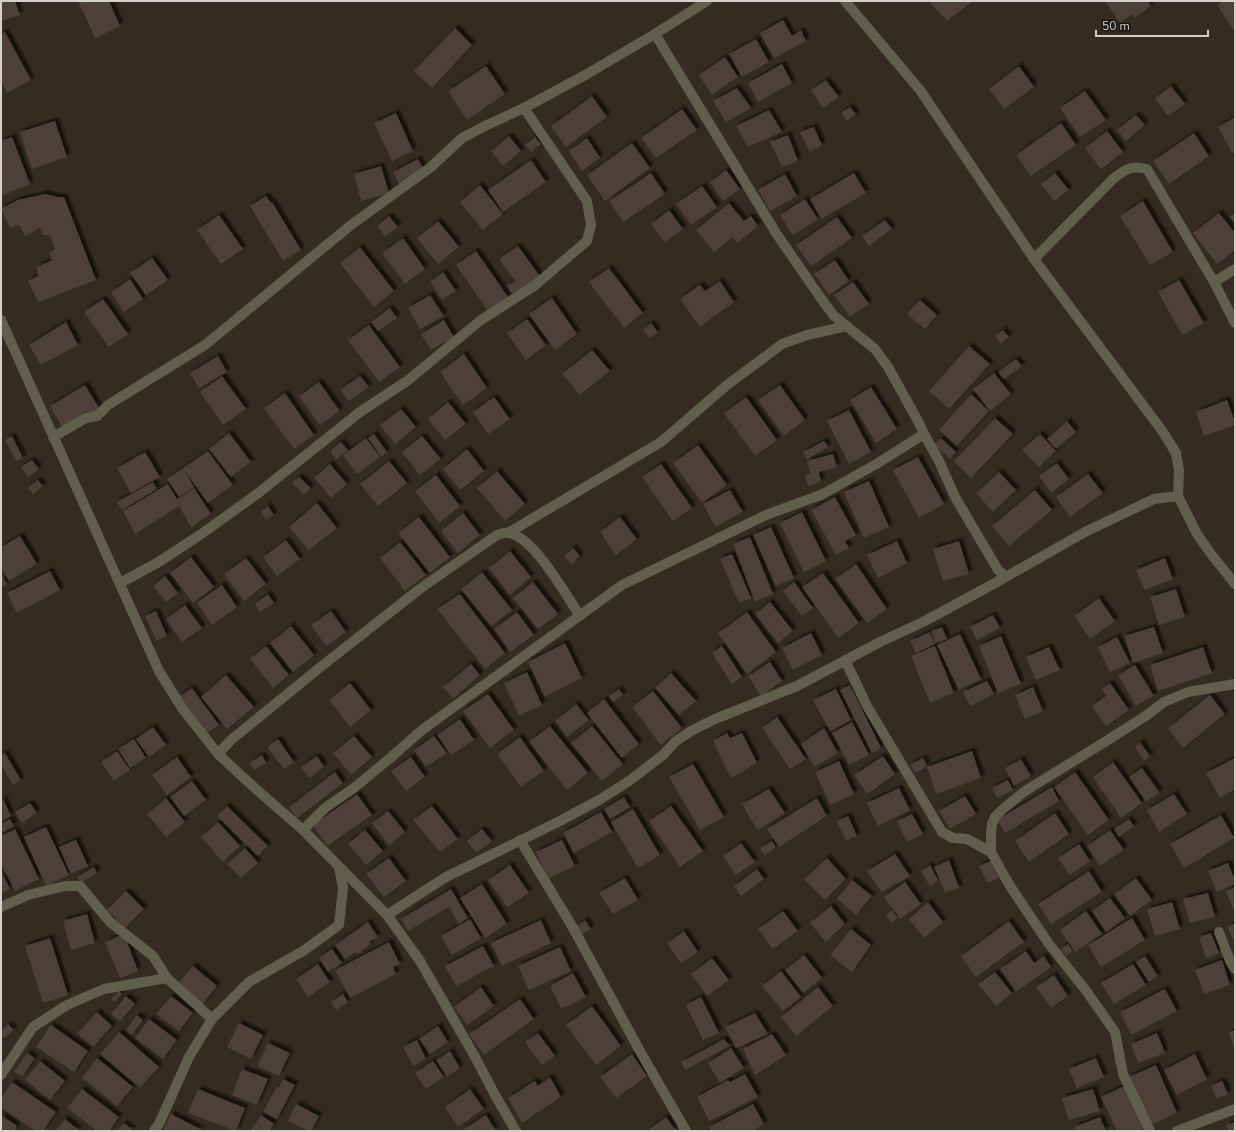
<svg xmlns="http://www.w3.org/2000/svg" width="1236" height="1132" font-family="'Nunito Sans',sans-serif">
  <defs>
    <filter id="shadow"><feDropShadow dx="3.5" dy="-3.5" stdDeviation="1" flood-color="#0009"/></filter>
  </defs>
  <rect width="100%" height="100%" fill="#342c20"/>
  <g fill="#4d3f37" filter="url(#shadow)">
    <path d="M1,1H15L20,15L1,21Z"/>
    <path d="M78,1H109L120,26L95,38Z"/>
    <path d="M933,1H973L947,21L930,3Z"/>
    <path d="M1109,1H1148L1151,6L1135,18L1132,14L1120,23L1106,3Z"/>
    <path d="M1223,1H1235V32L1217,5Z"/>
    <path d="M783,20L792,36L801,30L806,41L774,58L760,33Z"/>
    <path d="M455,28L472,45L432,88L414,71Z"/>
    <path d="M5,32L31,80L7,93L1,82V34Z"/>
    <path d="M756,39L769,62L742,77L729,54Z"/>
    <path d="M725,57L738,77L712,95L699,75Z"/>
    <path d="M782,64L792,83L758,102L748,83Z"/>
    <path d="M486,66L505,94L467,120L448,91Z"/>
    <path d="M1019,66L1034,87L1004,109L989,89Z"/>
    <path d="M826,80L839,97L823,108L811,90Z"/>
    <path d="M1171,86L1185,104L1168,116L1155,98Z"/>
    <path d="M737,88L751,108L726,122L713,101Z"/>
    <path d="M1085,91L1106,120L1080,137L1060,108Z"/>
    <path d="M592,96L607,117L566,147L551,126Z"/>
    <path d="M850,107L856,114L847,121L841,113Z"/>
    <path d="M682,109L697,130L656,158L641,138Z"/>
    <path d="M769,110L782,132L748,147L736,126Z"/>
    <path d="M396,113L413,151L392,161L374,123Z"/>
    <path d="M1136,115L1145,125L1126,141L1117,130Z"/>
    <path d="M1235,117V152L1232,153L1218,127Z"/>
    <path d="M55,121L67,157L32,169L20,132Z"/>
    <path d="M1061,123L1076,145L1031,176L1016,155Z"/>
    <path d="M814,127L822,145L810,152L800,132Z"/>
    <path d="M1107,131L1123,152L1101,169L1085,148Z"/>
    <path d="M1194,133L1209,156L1169,184L1153,161Z"/>
    <path d="M788,135L798,161L782,167L770,142Z"/>
    <path d="M509,136L521,151L503,166L491,151Z"/>
    <path d="M12,137L30,184L1,196V141Z"/>
    <path d="M535,137L541,144L531,152L525,145Z"/>
    <path d="M587,138L600,158L582,171L569,151Z"/>
    <path d="M632,143L650,168L605,201L587,175Z"/>
    <path d="M418,159L424,170L399,184L393,172Z"/>
    <path d="M531,160L546,182L503,212L488,190Z"/>
    <path d="M381,166L389,193L361,201L354,174Z"/>
    <path d="M726,170L740,189L723,201L710,182Z"/>
    <path d="M651,173L665,194L623,222L609,201Z"/>
    <path d="M854,173L866,193L821,219L810,199Z"/>
    <path d="M1055,173L1069,190L1054,201L1041,184Z"/>
    <path d="M785,174L797,196L770,211L758,190Z"/>
    <path d="M480,185L503,214L483,230L460,202Z"/>
    <path d="M702,186L717,207L691,225L676,204Z"/>
    <path d="M45,194L58,197H64L96,280L38,302L28,281L38,276L37,267L52,260L49,253L55,249L50,235H43L40,228L25,236L19,225L10,228L1,209L18,200Z"/>
    <path d="M266,196L271,203L272,202L301,250L283,261L250,206Z"/>
    <path d="M805,199L818,219L793,235L780,215Z"/>
    <path d="M1143,201L1173,252L1150,265L1120,216Z"/>
    <path d="M729,203L744,221L751,216L758,226L738,243L733,237L714,252L696,230Z"/>
    <path d="M669,210L683,229L665,242L651,224Z"/>
    <path d="M1219,213L1235,233V250L1217,264L1193,233Z"/>
    <path d="M1235,213V224L1230,217Z"/>
    <path d="M219,215L243,249L221,264L197,230Z"/>
    <path d="M389,216L398,227L385,236L377,226Z"/>
    <path d="M837,217L852,238L811,266L796,245Z"/>
    <path d="M885,220L892,229L869,246L862,236Z"/>
    <path d="M438,221L459,247L438,264L417,238Z"/>
    <path d="M403,238L425,269L405,284L382,253Z"/>
    <path d="M518,246L540,276L513,295L507,286L515,281L499,259Z"/>
    <path d="M360,247L394,291L374,307L340,263Z"/>
    <path d="M476,251L508,297L488,311L456,265Z"/>
    <path d="M152,258L168,280L146,295L130,273Z"/>
    <path d="M835,260L849,281L829,295L814,274Z"/>
    <path d="M609,268L643,313L624,328L589,282Z"/>
    <path d="M443,272L456,291L442,300L430,282Z"/>
    <path d="M130,279L143,299L124,312L111,292Z"/>
    <path d="M1179,280L1204,323L1182,335L1158,292Z"/>
    <path d="M720,281L734,302L700,327L680,299L700,285L705,291Z"/>
    <path d="M853,282L869,304L850,317L834,295Z"/>
    <path d="M430,295L444,316L420,329L408,308Z"/>
    <path d="M552,298L577,334L555,350L529,314Z"/>
    <path d="M103,299L128,334L109,347L84,312Z"/>
    <path d="M920,300L937,315L925,329L907,314Z"/>
    <path d="M390,308L397,318L378,331L371,322Z"/>
    <path d="M527,319L546,345L526,360L507,333Z"/>
    <path d="M444,320L454,337L431,350L421,334Z"/>
    <path d="M66,322L78,345L41,365L29,345Z"/>
    <path d="M651,323L658,332L650,338L643,330Z"/>
    <path d="M369,325L400,367L379,382L348,340Z"/>
    <path d="M1003,330L1009,337L1001,344L995,336Z"/>
    <path d="M969,346L990,364L949,409L929,391Z"/>
    <path d="M592,350L610,371L580,395L562,374Z"/>
    <path d="M464,354L487,388L463,405L440,372Z"/>
    <path d="M218,356L227,372L199,388L190,373Z"/>
    <path d="M1016,359L1022,366L1004,379L998,372Z"/>
    <path d="M994,373L1011,394L990,411L973,389Z"/>
    <path d="M222,376L246,409L223,425L200,392Z"/>
    <path d="M360,376L369,387L349,401L340,390Z"/>
    <path d="M319,382L340,411L320,425L299,396Z"/>
    <path d="M85,385L101,411L90,416L86,411L72,422L62,427L50,406Z"/>
    <path d="M780,385L805,420L784,436L758,400Z"/>
    <path d="M871,387L897,429L876,443L850,400Z"/>
    <path d="M285,393L314,435L294,449L264,408Z"/>
    <path d="M971,394L989,411L957,446L939,430Z"/>
    <path d="M494,397L510,419L488,434L473,412Z"/>
    <path d="M746,397L777,440L755,456L724,413Z"/>
    <path d="M1227,400L1235,422V425L1204,436L1196,412Z"/>
    <path d="M448,402L466,424L445,440L428,419Z"/>
    <path d="M401,409L416,427L395,444L380,425Z"/>
    <path d="M849,410L871,452L849,464L827,421Z"/>
    <path d="M995,418L1013,434L971,478L954,461Z"/>
    <path d="M1067,421L1076,432L1056,449L1047,439Z"/>
    <path d="M229,433L251,462L231,477L209,449Z"/>
    <path d="M374,434L387,452L381,457L368,438Z"/>
    <path d="M1040,434L1056,451L1039,467L1022,450Z"/>
    <path d="M12,436L23,458L16,461L5,440Z"/>
    <path d="M422,436L441,459L420,475L402,452Z"/>
    <path d="M366,438L380,457L357,474L343,455Z"/>
    <path d="M941,438L956,452L950,459L934,445Z"/>
    <path d="M824,441L828,447L807,459L803,452Z"/>
    <path d="M341,442L348,450L336,460L330,451Z"/>
    <path d="M698,445L727,485L702,503L673,463Z"/>
    <path d="M467,449L484,471L460,490L443,469Z"/>
    <path d="M208,451L233,485L208,503L184,470L194,487L179,497L167,479Z"/>
    <path d="M145,452L160,477L131,493L117,468Z"/>
    <path d="M833,454L837,467L819,472L821,482L808,486L805,475L810,473L807,461Z"/>
    <path d="M918,457L944,504L919,518L893,470Z"/>
    <path d="M32,460L39,469L28,477L21,467Z"/>
    <path d="M389,461L407,483L378,506L360,484Z"/>
    <path d="M1057,463L1069,479L1051,493L1039,476Z"/>
    <path d="M330,464L347,484L331,498L314,478Z"/>
    <path d="M661,464L692,508L673,521L642,477Z"/>
    <path d="M497,471L525,504L505,521L477,488Z"/>
    <path d="M999,472L1016,490L993,512L976,493Z"/>
    <path d="M1088,474L1103,493L1070,517L1056,497Z"/>
    <path d="M436,475L460,506L439,523L415,491Z"/>
    <path d="M299,477L311,488L304,495L292,483Z"/>
    <path d="M38,480L43,486L33,494L28,488Z"/>
    <path d="M869,481L889,527L864,538L844,492Z"/>
    <path d="M153,482L157,489L122,510L117,502Z"/>
    <path d="M168,484L177,499L194,488L211,514L191,527L179,506L135,534L123,511Z"/>
    <path d="M730,490L743,512L715,527L703,504Z"/>
    <path d="M1035,490L1052,510L1009,546L992,526Z"/>
    <path d="M835,497L856,535L845,541L849,548L836,555L811,510Z"/>
    <path d="M317,503L337,528L309,550L289,527Z"/>
    <path d="M268,506L274,515L266,520L261,512Z"/>
    <path d="M802,512L826,561L804,572L780,523Z"/>
    <path d="M463,513L480,535L458,553L441,531Z"/>
    <path d="M419,517L450,557L430,573L398,533Z"/>
    <path d="M620,517L637,539L616,555L600,532Z"/>
    <path d="M771,527L794,578L776,586L753,535Z"/>
    <path d="M20,536L37,564L9,581L1,568V547Z"/>
    <path d="M750,537L773,594L755,602L733,544Z"/>
    <path d="M286,540L300,559L277,576L263,557Z"/>
    <path d="M897,541L907,563L878,578L867,555Z"/>
    <path d="M959,541L969,574L943,581L933,549Z"/>
    <path d="M400,542L426,575L405,591L380,558Z"/>
    <path d="M573,548L580,556L572,564L564,557Z"/>
    <path d="M510,551L531,577L510,595L489,568Z"/>
    <path d="M732,554L751,598L739,603L720,559Z"/>
    <path d="M191,557L214,587L193,603L170,573Z"/>
    <path d="M246,558L266,584L244,601L224,574Z"/>
    <path d="M1165,558L1173,579L1145,590L1136,570Z"/>
    <path d="M856,564L887,609L867,623L835,579Z"/>
    <path d="M50,571L60,590L17,613L7,593Z"/>
    <path d="M482,572L512,610L491,626L461,589Z"/>
    <path d="M823,573L859,623L838,638L802,587Z"/>
    <path d="M1,574L7,584L1,588Z"/>
    <path d="M165,576L178,593L166,602L153,586Z"/>
    <path d="M533,582L558,614L538,629L513,598Z"/>
    <path d="M794,582L813,608L802,616L783,591Z"/>
    <path d="M222,585L237,607L212,625L197,603Z"/>
    <path d="M1176,589L1185,617L1159,625L1150,597Z"/>
    <path d="M268,594L274,603L260,612L255,604Z"/>
    <path d="M460,594L505,653L485,669L437,609Z"/>
    <path d="M1099,598L1115,621L1090,639L1074,616Z"/>
    <path d="M770,602L793,631L778,643L755,614Z"/>
    <path d="M185,605L202,628L182,642L166,619Z"/>
    <path d="M156,611L167,636L156,641L145,616Z"/>
    <path d="M331,611L346,632L326,646L311,625Z"/>
    <path d="M517,612L534,635L510,652L494,629Z"/>
    <path d="M747,612L776,652L747,674L718,633Z"/>
    <path d="M993,615L1000,628L977,640L970,627Z"/>
    <path d="M291,626L314,655L293,672L270,643Z"/>
    <path d="M942,627L947,639L935,643L931,631Z"/>
    <path d="M1154,627L1163,653L1133,663L1124,636Z"/>
    <path d="M930,632L935,644L916,653L910,641Z"/>
    <path d="M811,633L822,655L793,670L782,648Z"/>
    <path d="M960,634L981,679L959,690L937,645Z"/>
    <path d="M1001,636L1021,684L998,693L979,646Z"/>
    <path d="M1117,637L1130,663L1110,672L1098,647Z"/>
    <path d="M565,643L582,678L545,697L528,662Z"/>
    <path d="M266,646L289,675L273,688L250,659Z"/>
    <path d="M722,646L742,677L732,684L712,653Z"/>
    <path d="M935,646L954,693L930,703L911,656Z"/>
    <path d="M1049,647L1060,670L1036,680L1026,657Z"/>
    <path d="M1203,647L1212,673L1158,691L1150,665Z"/>
    <path d="M770,662L782,681L761,696L748,676Z"/>
    <path d="M471,664L480,675L453,699L443,687Z"/>
    <path d="M1135,665L1154,696L1136,706L1118,675Z"/>
    <path d="M527,672L542,705L519,716L504,683Z"/>
    <path d="M671,673L696,701L679,715L655,688Z"/>
    <path d="M226,675L254,707L227,729L201,697Z"/>
    <path d="M987,681L994,694L970,706L963,692Z"/>
    <path d="M350,683L371,710L350,727L329,700Z"/>
    <path d="M1110,683L1129,710L1106,726L1092,706L1106,696L1102,689Z"/>
    <path d="M850,685L881,748L872,753L840,690Z"/>
    <path d="M1033,687L1043,711L1025,719L1015,695Z"/>
    <path d="M192,688L219,725L206,734L179,697Z"/>
    <path d="M619,689L623,695L613,702L609,696Z"/>
    <path d="M836,689L851,720L830,731L813,700Z"/>
    <path d="M653,691L682,728L661,745L632,707Z"/>
    <path d="M488,694L514,730L490,748L463,711Z"/>
    <path d="M1210,695L1225,714L1183,748L1168,728Z"/>
    <path d="M604,699L639,744L622,758L587,713Z"/>
    <path d="M576,704L589,720L567,737L555,721Z"/>
    <path d="M777,717L806,759L790,769L762,728Z"/>
    <path d="M460,719L474,740L451,755L437,735Z"/>
    <path d="M852,722L869,755L849,765L832,733Z"/>
    <path d="M550,726L588,773L567,790L529,742Z"/>
    <path d="M592,726L623,764L602,781L571,743Z"/>
    <path d="M153,727L166,745L149,757L136,739Z"/>
    <path d="M824,728L838,753L814,767L801,744Z"/>
    <path d="M727,733L730,738L742,733L757,763L731,778L713,741Z"/>
    <path d="M354,736L372,757L351,775L333,753Z"/>
    <path d="M434,736L447,753L426,767L414,750Z"/>
    <path d="M520,737L544,771L521,787L497,754Z"/>
    <path d="M134,739L146,758L130,768L118,749Z"/>
    <path d="M278,739L294,762L284,769L267,747Z"/>
    <path d="M1140,742L1150,756L1144,761L1135,747Z"/>
    <path d="M117,751L130,770L114,781L101,762Z"/>
    <path d="M972,751L981,778L936,794L927,767Z"/>
    <path d="M5,753L21,780L13,785L1,765V756Z"/>
    <path d="M262,755L266,763L254,770L249,763Z"/>
    <path d="M317,756L324,767L309,778L301,767Z"/>
    <path d="M883,756L895,774L867,794L854,775Z"/>
    <path d="M177,757L191,777L167,795L152,775Z"/>
    <path d="M411,757L425,777L406,791L391,771Z"/>
    <path d="M923,758L927,766L915,773L910,765Z"/>
    <path d="M1235,758V789L1220,798L1206,773Z"/>
    <path d="M1021,759L1031,776L1014,786L1005,768Z"/>
    <path d="M839,761L854,794L830,805L815,772Z"/>
    <path d="M1113,762L1142,803L1121,818L1093,777Z"/>
    <path d="M693,764L724,817L700,830L669,777Z"/>
    <path d="M1142,768L1160,793L1146,802L1129,777Z"/>
    <path d="M335,772L343,783L297,818L289,807Z"/>
    <path d="M1075,772L1109,820L1088,835L1054,787Z"/>
    <path d="M1008,780L1013,790L997,798L992,788Z"/>
    <path d="M192,781L206,800L184,816L170,797Z"/>
    <path d="M1052,787L1059,801L1005,833L997,820Z"/>
    <path d="M899,788L910,810L878,826L867,803Z"/>
    <path d="M769,789L785,813L757,830L742,804Z"/>
    <path d="M357,794L372,815L327,846L313,825Z"/>
    <path d="M1174,794L1187,814L1159,832L1147,810Z"/>
    <path d="M965,796L976,814L950,829L939,811Z"/>
    <path d="M624,797L630,807L610,819L604,809Z"/>
    <path d="M166,798L185,822L166,837L147,814Z"/>
    <path d="M817,798L827,816L779,847L767,829Z"/>
    <path d="M3,799L11,816L1,821V800Z"/>
    <path d="M30,803L37,813L22,823L15,812Z"/>
    <path d="M227,806L268,846L258,856L217,816Z"/>
    <path d="M432,806L458,839L440,852L413,820Z"/>
    <path d="M671,806L703,851L680,867L649,821Z"/>
    <path d="M633,809L660,855L638,868L611,822Z"/>
    <path d="M388,811L405,832L389,845L372,823Z"/>
    <path d="M601,812L612,832L574,853L563,833Z"/>
    <path d="M1055,813L1069,834L1029,862L1015,841Z"/>
    <path d="M912,814L923,834L907,842L897,821Z"/>
    <path d="M1221,815L1234,838L1184,868L1170,844Z"/>
    <path d="M848,816L857,836L846,841L837,821Z"/>
    <path d="M10,819L14,826L1,833V824Z"/>
    <path d="M1129,819L1134,826L1119,837L1114,829Z"/>
    <path d="M218,822L240,846L223,862L201,837Z"/>
    <path d="M46,827L69,875L46,886L24,837Z"/>
    <path d="M15,829L39,879L15,891L1,864V836Z"/>
    <path d="M482,829L492,841L476,853L467,841Z"/>
    <path d="M365,830L383,851L366,865L348,844Z"/>
    <path d="M1110,830L1124,850L1100,866L1087,846Z"/>
    <path d="M76,840L88,866L71,874L59,847Z"/>
    <path d="M562,840L575,866L548,879L536,852Z"/>
    <path d="M772,841L776,847L765,855L760,848Z"/>
    <path d="M741,843L755,862L736,875L723,856Z"/>
    <path d="M1079,844L1090,861L1070,875L1058,858Z"/>
    <path d="M245,848L258,863L241,878L227,864Z"/>
    <path d="M895,854L910,876L882,892L867,871Z"/>
    <path d="M389,858L406,881L384,897L366,874Z"/>
    <path d="M827,858L846,879L825,900L804,879Z"/>
    <path d="M949,860L959,888L945,892L934,867Z"/>
    <path d="M991,861L999,878L987,883L979,866Z"/>
    <path d="M1228,863L1235,880V884L1217,892L1208,871Z"/>
    <path d="M510,865L529,893L507,907L488,880Z"/>
    <path d="M930,865L938,880L930,886L921,871Z"/>
    <path d="M94,867L97,873L80,883L77,877Z"/>
    <path d="M757,869L764,879L741,896L734,886Z"/>
    <path d="M1,871L10,889L1,893Z"/>
    <path d="M1089,871L1102,892L1051,924L1038,904Z"/>
    <path d="M625,878L638,900L613,914L599,893Z"/>
    <path d="M1136,878L1152,900L1130,916L1114,894Z"/>
    <path d="M852,880L872,896L856,915L837,899Z"/>
    <path d="M905,882L921,904L900,919L884,897Z"/>
    <path d="M482,884L507,924L485,938L460,898Z"/>
    <path d="M1235,887V914L1226,891Z"/>
    <path d="M451,889L468,918L459,924L449,907L408,931L401,919Z"/>
    <path d="M126,891L144,909L125,928L107,910Z"/>
    <path d="M1208,893L1215,917L1190,923L1183,899Z"/>
    <path d="M1110,898L1125,918L1106,932L1092,911Z"/>
    <path d="M928,902L943,922L924,938L909,919Z"/>
    <path d="M1172,902L1180,929L1155,936L1147,909Z"/>
    <path d="M831,906L845,924L826,942L810,923Z"/>
    <path d="M892,910L898,918L892,923L886,915Z"/>
    <path d="M783,911L798,931L773,949L758,929Z"/>
    <path d="M1086,911L1102,934L1075,952L1060,930Z"/>
    <path d="M87,914L95,943L71,950L63,921Z"/>
    <path d="M1132,918L1145,940L1101,967L1088,945Z"/>
    <path d="M470,919L481,938L452,955L441,936Z"/>
    <path d="M541,920L551,943L502,966L491,943Z"/>
    <path d="M585,920L591,929L582,934L577,926Z"/>
    <path d="M1009,921L1024,942L976,977L961,956Z"/>
    <path d="M368,922L378,937L369,942L371,944L357,954L356,952L345,959L335,945Z"/>
    <path d="M1235,923V943L1227,927Z"/>
    <path d="M851,929L871,945L852,972L830,955Z"/>
    <path d="M684,931L698,952L681,963L667,943Z"/>
    <path d="M1211,933L1219,953L1206,958L1199,937Z"/>
    <path d="M124,934L138,971L120,978L105,942Z"/>
    <path d="M50,938L68,995L43,1003L25,946Z"/>
    <path d="M389,942L400,964L393,967L396,974L350,998L335,970Z"/>
    <path d="M1068,944L1073,951L1066,956L1061,949Z"/>
    <path d="M483,946L494,966L456,986L445,966Z"/>
    <path d="M560,947L571,971L529,990L518,966Z"/>
    <path d="M332,949L342,963L328,972L319,958Z"/>
    <path d="M1026,951L1034,963L1044,956L1051,967L1016,992L1000,969Z"/>
    <path d="M804,955L822,978L803,993L785,970Z"/>
    <path d="M1145,956L1158,976L1149,982L1136,962Z"/>
    <path d="M712,958L729,980L707,996L691,974Z"/>
    <path d="M1222,960L1230,985L1204,994L1195,970Z"/>
    <path d="M318,964L330,982L308,997L296,979Z"/>
    <path d="M1133,964L1146,985L1114,1004L1101,983Z"/>
    <path d="M193,966L217,986L202,1005L177,984Z"/>
    <path d="M781,971L801,997L783,1011L762,986Z"/>
    <path d="M995,972L1012,993L996,1006L978,984Z"/>
    <path d="M573,973L586,997L561,1009L550,986Z"/>
    <path d="M1054,975L1068,996L1051,1008L1036,987Z"/>
    <path d="M481,987L494,1006L467,1025L454,1007Z"/>
    <path d="M818,987L833,1006L796,1036L781,1017Z"/>
    <path d="M1165,989L1177,1011L1131,1035L1120,1012Z"/>
    <path d="M119,991L122,994L114,1002L111,999Z"/>
    <path d="M343,994L348,1002L336,1010L331,1002Z"/>
    <path d="M126,996L135,1004L120,1021L111,1014Z"/>
    <path d="M171,996L193,1013L179,1031L156,1014Z"/>
    <path d="M701,997L719,1033L703,1040L686,1005Z"/>
    <path d="M520,999L534,1019L484,1055L469,1034Z"/>
    <path d="M592,1006L621,1046L596,1065L566,1025Z"/>
    <path d="M97,1012L112,1026L93,1047L77,1033Z"/>
    <path d="M755,1013L768,1034L736,1048L725,1027Z"/>
    <path d="M137,1015L143,1020L132,1035L126,1030Z"/>
    <path d="M149,1019L177,1040L163,1059L135,1038Z"/>
    <path d="M239,1023L263,1035L251,1059L227,1047Z"/>
    <path d="M8,1024L14,1030L4,1038L1,1035V1031Z"/>
    <path d="M51,1025L88,1051L74,1072L36,1047Z"/>
    <path d="M438,1026L448,1042L430,1054L419,1039Z"/>
    <path d="M1235,1030V1053L1229,1032Z"/>
    <path d="M119,1032L159,1067L140,1088L100,1054Z"/>
    <path d="M538,1033L555,1056L542,1065L525,1042Z"/>
    <path d="M1157,1033L1165,1053L1138,1063L1131,1044Z"/>
    <path d="M772,1034L786,1055L774,1063L755,1075L743,1049Z"/>
    <path d="M724,1039L730,1046L685,1070L681,1062Z"/>
    <path d="M417,1040L426,1059L413,1066L403,1047Z"/>
    <path d="M268,1043L290,1053L279,1076L257,1066Z"/>
    <path d="M731,1048L744,1068L720,1083L708,1063Z"/>
    <path d="M450,1051L460,1068L447,1077L436,1060Z"/>
    <path d="M27,1053L35,1058L22,1077L14,1072Z"/>
    <path d="M632,1054L647,1076L616,1098L600,1077Z"/>
    <path d="M1195,1054L1207,1079L1177,1095L1164,1070Z"/>
    <path d="M97,1058L133,1087L117,1106L82,1078Z"/>
    <path d="M1096,1058L1104,1077L1077,1088L1069,1069Z"/>
    <path d="M40,1061L65,1081L50,1100L25,1080Z"/>
    <path d="M433,1061L444,1077L426,1089L415,1073Z"/>
    <path d="M1156,1065L1177,1113L1150,1125L1129,1077Z"/>
    <path d="M242,1069L268,1079L257,1105L232,1095Z"/>
    <path d="M745,1074L758,1097L709,1121L697,1097L728,1080L730,1082Z"/>
    <path d="M550,1077L561,1097L522,1123L508,1098L535,1081L538,1086Z"/>
    <path d="M283,1079L295,1085L277,1119L263,1112L277,1086L279,1087Z"/>
    <path d="M1222,1081L1228,1094L1217,1099L1211,1086Z"/>
    <path d="M12,1082L56,1112L43,1131H35L1,1108V1098Z"/>
    <path d="M1124,1086L1145,1128L1138,1131H1117L1101,1097Z"/>
    <path d="M82,1089L119,1117L109,1131H97L67,1108Z"/>
    <path d="M198,1089L245,1108L236,1131L188,1113Z"/>
    <path d="M470,1089L484,1109L458,1127L445,1107Z"/>
    <path d="M1093,1089L1100,1111L1069,1120L1062,1098Z"/>
    <path d="M296,1104L319,1116L311,1131H308L288,1121Z"/>
    <path d="M753,1104L764,1124L753,1131H711L709,1127Z"/>
    <path d="M171,1114L204,1131H163Z"/>
    <path d="M1,1115L17,1126L14,1131H1Z"/>
    <path d="M261,1115L274,1124L269,1131H250Z"/>
    <path d="M486,1115L496,1131H461Z"/>
    <path d="M666,1117L676,1131H647Z"/>
    <path d="M1100,1117L1106,1131H1076L1074,1127Z"/>
    <path d="M65,1119L80,1131H55Z"/>
    <path d="M1235,1122V1131H1228L1226,1125Z"/>
    <path d="M124,1123L134,1131H117Z"/>
  </g>
  <g fill="none" stroke-linecap="round" stroke-linejoin="round">
    <g stroke="#605f4c" stroke-width="10">
      <path d="M845,1L920,90L1034,259L1163,432L1176,453L1179,470L1178,496L1197,534L1211,554L1235,584"/>
      <path d="M655,34L776,233L820,297L834,316L875,349L888,367L919,423L924,434L939,461L955,497L998,570L1006,577"/>
      <path d="M1034,259L1114,178C1127,169 1130,165 1147,169L1214,282L1235,269"/>
      <path d="M1214,282L1235,323"/>
      <path d="M1,320L159,671L182,708L218,754L257,790L303,830L387,915L420,961L474,1055L495,1095L516,1131"/>
      <path d="M53,437L86,418L97,416L108,405L205,345L351,225L431,167L462,138L487,125L524,108L587,74L655,34L707,1"/>
      <path d="M508,533L661,442L727,385L782,344L807,335L847,326"/>
      <path d="M120,583L157,563L200,535L257,494L360,412L407,381L481,320L534,286L587,241L591,225L587,201L524,108"/>
      <path d="M845,660L867,706L942,832L953,838L967,839L991,852"/>
      <path d="M218,754L231,740L318,669L421,588L497,535C500,534 505,532 509,533C534,537 566,595 580,616"/>
      <path d="M303,830L325,808L354,788L389,759L422,730L622,585L766,515L823,494L878,463L924,434"/>
      <path d="M520,840L572,926L641,1053L686,1131"/>
      <path d="M1,907L28,895L65,886H80L110,922L153,956L167,978L212,1019"/>
      <path d="M387,915L446,877L558,822L599,800L629,781L663,755L676,741L691,731L715,719L797,686L880,642L923,622L997,582L1085,532L1154,499L1178,496"/>
      <path d="M1219,932L1230,961L1235,969"/>
      <path d="M1,1075L33,1027L67,1005L104,989L167,978"/>
      <path d="M154,1131L159,1124L189,1057L212,1019L249,982L303,951L339,925L343,888L339,867"/>
      <path d="M1150,1131L1123,1074L1115,1032L1087,992L1049,944L1010,886L991,852V834L992,824L995,817L1003,809L1025,791L1108,740L1147,715L1164,702L1188,692L1235,684"/>
      <path d="M1177,1131L1235,1109"/>
    </g>
  </g>
  <rect width="1236" height="1132" fill="none" stroke="#d5d0c9" stroke-width="4"/>
  <path d="M1096 30v6h112v-6" fill="none" stroke="#d5d0c9" stroke-width="2"/>
  <text x="1102" y="30" font-size="12" fill="#d5d0c9" stroke="#191510" stroke-width="3" paint-order="stroke">50 m</text>
</svg>
